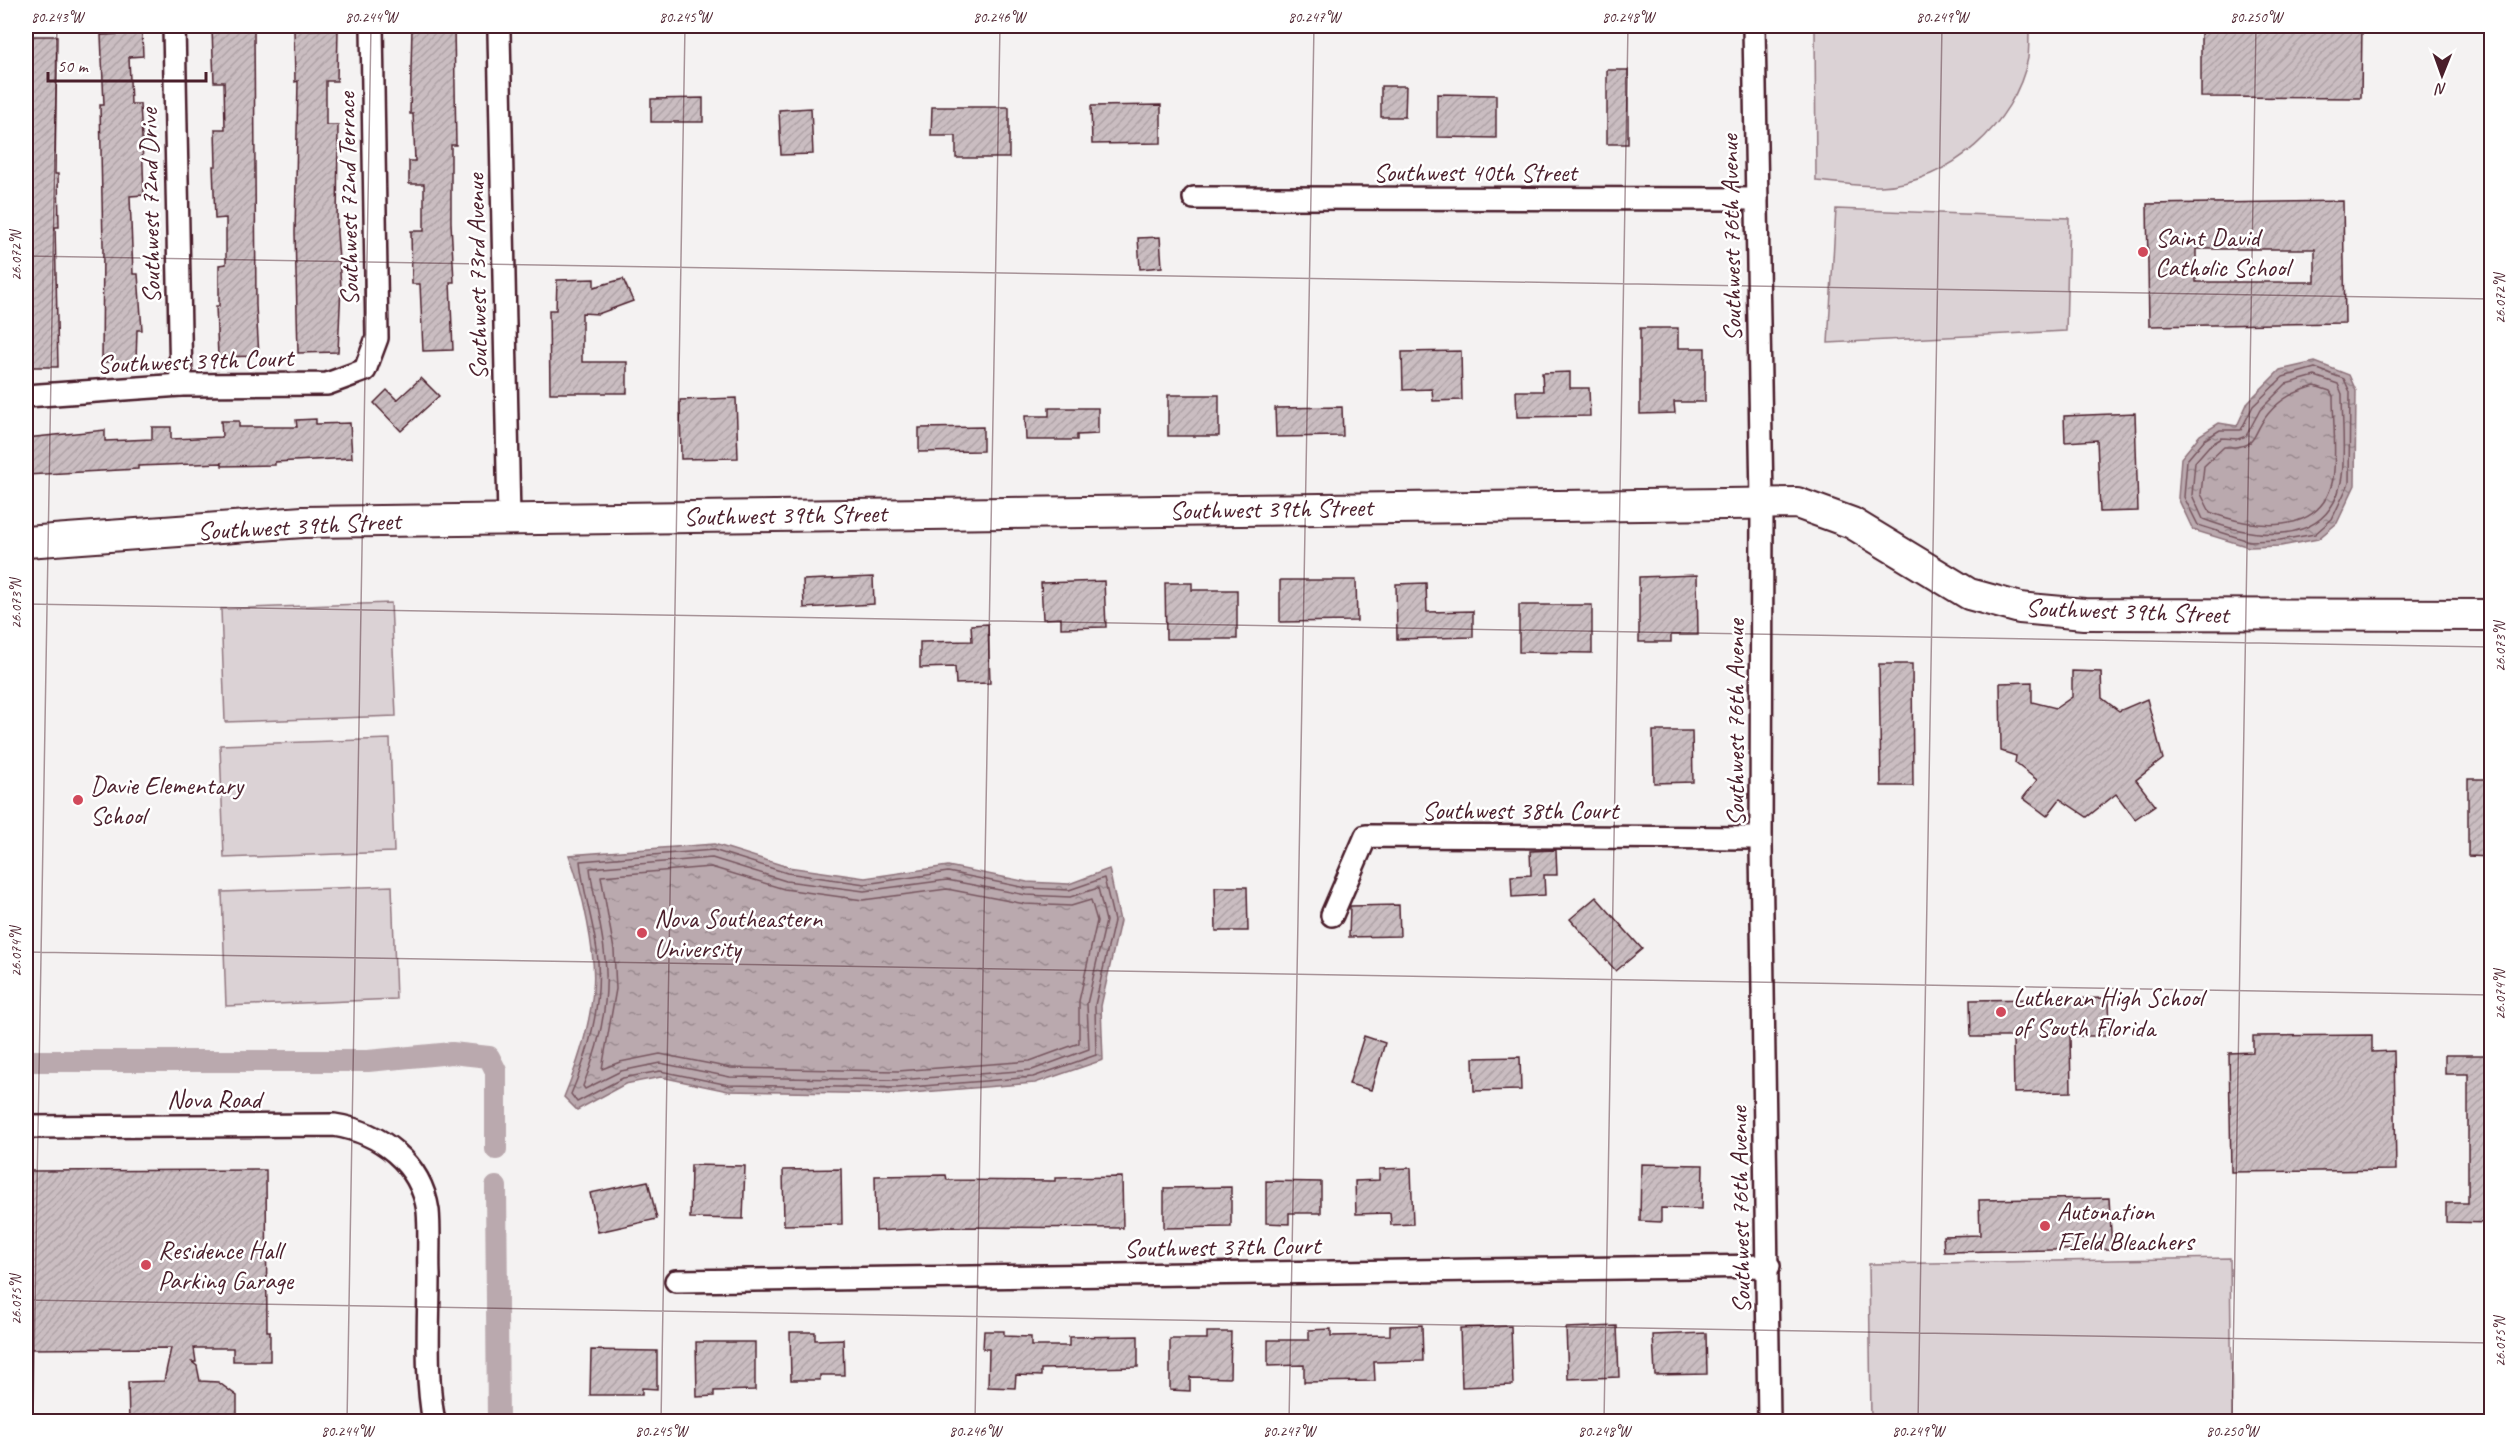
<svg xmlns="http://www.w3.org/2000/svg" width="2517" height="1447" font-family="Caveat,sans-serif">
  <defs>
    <pattern id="water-ripples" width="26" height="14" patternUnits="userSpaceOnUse" patternTransform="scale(1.5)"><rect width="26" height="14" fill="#baa9ae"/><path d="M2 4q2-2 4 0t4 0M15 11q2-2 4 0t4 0" fill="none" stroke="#99898e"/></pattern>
    <pattern id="building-hatch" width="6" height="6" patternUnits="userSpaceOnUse" patternTransform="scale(1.5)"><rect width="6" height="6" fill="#cabdc1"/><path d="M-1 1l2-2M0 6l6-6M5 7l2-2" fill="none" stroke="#afa2a6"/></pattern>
  </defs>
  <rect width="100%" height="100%" fill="#f4f2f2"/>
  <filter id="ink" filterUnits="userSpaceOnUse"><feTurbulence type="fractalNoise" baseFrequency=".0167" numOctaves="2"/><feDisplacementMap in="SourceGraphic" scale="12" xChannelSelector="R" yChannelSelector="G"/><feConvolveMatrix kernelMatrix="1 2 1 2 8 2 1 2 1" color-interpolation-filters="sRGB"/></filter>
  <g filter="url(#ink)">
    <g fill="#dbd2d5" stroke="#927880" stroke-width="1.5">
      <path d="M1815,26H2029C2029,36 2029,48 2028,58C2015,124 1949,183 1881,186C1860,186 1837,183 1816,181Z"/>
      <path d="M1836,209L2069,218L2066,331L1828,343Z"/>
      <path d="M391,603L396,716L225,722L221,609Z"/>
      <path d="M390,739L394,852L224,858L220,745Z"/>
      <path d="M392,886L396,999L226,1006L222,892Z"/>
      <path d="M2230,1258L2232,1421H1871L1869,1264Z"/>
    </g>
    <g fill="url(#water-ripples)" stroke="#8d727a" stroke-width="1.5">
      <path d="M2315,362L2349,375L2356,391L2355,485L2337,523L2318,539L2281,546L2249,547L2193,530L2178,498L2181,458L2200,435L2219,423L2237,426L2248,402L2280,370Z"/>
      <path d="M714,844L788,867L865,878L948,866L1027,882L1069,884L1109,869L1120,921L1101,1006L1103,1060L1035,1083L898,1094L728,1091L661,1077L625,1084L577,1110L564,1097C578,1063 590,1027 593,990C597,955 582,888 569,855Z"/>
    </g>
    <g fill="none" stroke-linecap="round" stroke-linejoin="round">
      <g stroke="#77565f" stroke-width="1.5">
        <path d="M2315,368L2344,379L2350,392L2349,483L2332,519L2315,534L2280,540L2249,541L2198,525L2184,497L2187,460L2204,440L2220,430H2241L2253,406L2283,377Z"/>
        <path d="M2315,376L2338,384L2342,394C2342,417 2346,461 2341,482C2327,549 2252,538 2203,519L2192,495L2195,462L2209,446L2222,438L2238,439L2246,436L2260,410L2286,384Z"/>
        <path d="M2315,386L2330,391L2333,396C2333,421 2337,455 2333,479C2321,538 2252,529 2210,512L2201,494L2204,466L2224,447C2261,448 2249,437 2268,414C2282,397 2295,392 2315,386Z"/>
        <path d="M713,850L787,873L865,884L948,872L1026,888L1069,890L1104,878L1114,921L1095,1005L1096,1055L1033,1077L898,1088L729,1085L660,1071L623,1078L577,1102L571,1094C590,1050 603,1000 597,951C593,921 583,891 580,861Z"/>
        <path d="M712,858L786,881L864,891L947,880L1026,895L1070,897L1098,888L1106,921L1087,1004L1089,1049L1032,1070L898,1080L730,1077L660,1063L621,1071L585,1089L583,1086C600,1044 611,995 604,950C601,923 593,895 590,868Z"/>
        <path d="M711,867L784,889L863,900L947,889L1025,904L1071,906L1091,900L1097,921L1079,1001V1043L1030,1061L898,1071L731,1068L660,1054L620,1062L602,1069L616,989L614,950L601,876Z"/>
      </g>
      <g stroke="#baa9ae" stroke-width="22">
        <path d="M26,1061H368L452,1053L489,1057L496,1071V1149"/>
        <path d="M496,1187L498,1422"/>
      </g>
    </g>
    <g fill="url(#building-hatch)" stroke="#4a1f2b" stroke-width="1.5" fill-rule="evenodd">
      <path d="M2201,26H2362L2361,98L2201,97Z"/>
      <path d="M412,27H454L456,145H451V222L454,282H450L453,350L423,351L420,284H412L411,231H424V184H409V161H415L413,114H410Z"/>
      <path d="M254,29L256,306L259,356L218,357L216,306H219V265L226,264V218L215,219L213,166H216L215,129H225L224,82H214L212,30Z"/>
      <path d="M338,29L337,81H326V125H338L337,233L341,286L338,352L298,353L295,233L298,81L295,82L294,30Z"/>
      <path d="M142,33L143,56L129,57L131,104H140L142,138L144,195L130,196L133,274H138L142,330H137L136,362H102L103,245L100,105H104L101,35Z"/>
      <path d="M26,36H57L55,174H58L59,227H55L58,367H26Z"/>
      <rect x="1607" y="70" width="21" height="74"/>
      <path d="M1381,86H1406L1405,117H1381Z"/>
      <path d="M1437,94L1496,95V138L1437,137Z"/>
      <path d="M703,98V122H651V99Z"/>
      <path d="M1161,105V143L1092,144L1091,106Z"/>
      <path d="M932,107H1009V158H956V136H931Z"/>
      <path d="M811,108L813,154L781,155L779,110Z"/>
      <path d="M2343,201L2345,323L2149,326L2147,204ZM2196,249H2315V282H2196Z"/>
      <path d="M1160,237L1162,267L1140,269L1138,238Z"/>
      <path d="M594,279V287L623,279L633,301L598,314L582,313V362H627V393H550L549,310H556L557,280Z"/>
      <path d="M1640,328H1678V348H1705V402H1674L1675,413L1640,414Z"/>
      <path d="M1461,351L1462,400L1433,401L1432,389L1403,390L1402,352Z"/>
      <path d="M1570,372V388H1589L1590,416L1517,417L1516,391H1543L1542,373Z"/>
      <path d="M421,378L439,396L401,431L374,403L387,390L397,400Z"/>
      <rect x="1168" y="395" width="51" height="41"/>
      <path d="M736,398L738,458L681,459L680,400Z"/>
      <path d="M1342,407L1343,436L1276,437L1275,408Z"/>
      <path d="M1049,408H1098V434L1077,435V440H1026L1025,416H1049Z"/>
      <path d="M2135,413L2138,511L2100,512L2097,440L2065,442L2064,416Z"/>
      <path d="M316,419V424L350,423L352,458L275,462V465L222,466V463L138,466V469L26,475V438L105,430V441L152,439V427H171V439L222,437L221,421H239V427H297L296,420Z"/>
      <path d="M983,427V451L919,452V428Z"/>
      <path d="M1697,575L1698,635H1671V642H1639V577Z"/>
      <path d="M873,577L874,604L804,608L803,580Z"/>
      <path d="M1280,580H1356L1357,621L1280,622Z"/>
      <path d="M1104,581L1106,627L1061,628V618L1043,619L1041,583Z"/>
      <path d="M1165,583H1192V590H1237V639H1166Z"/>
      <path d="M1426,583L1427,612L1473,611V637L1397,639L1396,584Z"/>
      <path d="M1519,605H1592V653L1519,652Z"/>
      <path d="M988,624L990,683L956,684L955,667L920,668V642L972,641L971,625Z"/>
      <path d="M1879,664H1912L1913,786H1881Z"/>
      <path d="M2072,671L2101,672L2102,698L2119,711L2147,699L2163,759L2136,780L2155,805L2135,819L2116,794L2087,817L2060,799L2047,816L2023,798L2037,780L2015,763L2016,756L2001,751L2000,683L2032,682V702L2056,708L2072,697Z"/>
      <path d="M1653,731H1692L1693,782L1654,783Z"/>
      <path d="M2468,779H2492V857L2468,856Z"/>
      <path d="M1556,850L1557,875H1544L1545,895L1512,897L1511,876L1531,875L1530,851Z"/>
      <path d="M1215,887H1247L1248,931H1216Z"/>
      <path d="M1596,897L1642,949L1616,971L1570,919Z"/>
      <path d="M1399,905L1400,936L1349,937L1350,906Z"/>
      <path d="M2109,998L2110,1036H2070L2071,1092L2014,1093L2013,1037H1971L1970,1000Z"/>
      <path d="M2372,1035V1052L2394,1051L2396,1170L2231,1172L2229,1053L2253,1052V1036Z"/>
      <path d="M1364,1036L1385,1043L1371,1090L1349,1084Z"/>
      <path d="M2445,1055H2492V1223L2446,1222V1203H2468V1074H2445Z"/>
      <path d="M1520,1057L1521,1090L1474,1091L1473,1058Z"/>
      <path d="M1641,1164L1703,1165L1702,1209L1661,1208V1222L1640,1221Z"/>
      <path d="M691,1165L745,1166L743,1219L690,1218Z"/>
      <path d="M1411,1168L1413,1224L1391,1225L1390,1213L1356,1214L1355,1181L1379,1180V1169Z"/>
      <path d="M841,1169L842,1224L784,1225L783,1170Z"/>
      <path d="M266,1170L267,1331H270V1361H233V1348H194L196,1362H192L197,1366L200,1381L218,1382L237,1396V1422H129L128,1382L164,1381L171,1348L26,1349V1171Z"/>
      <path d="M946,1175L947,1180L1055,1181V1178L1122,1177L1123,1228L948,1227L876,1231L875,1176Z"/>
      <path d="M648,1181L657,1219L598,1232L590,1193Z"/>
      <path d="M1266,1181L1321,1182V1213H1289V1224L1266,1223Z"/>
      <path d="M1231,1187V1227L1164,1228V1188Z"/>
      <path d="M2109,1198L2112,1249L1944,1252L1943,1236L1980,1235L1979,1200Z"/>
      <path d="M1422,1325L1423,1361L1374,1362L1375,1381L1304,1382V1365L1268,1366V1340H1309V1330L1331,1329V1336L1390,1335V1326Z"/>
      <path d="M1511,1326L1513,1385L1462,1387L1460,1328Z"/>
      <path d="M1617,1326L1619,1377L1568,1379L1566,1328Z"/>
      <path d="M984,1331H1004V1336L1031,1337V1346H1069V1337L1138,1336V1367L1041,1369V1376L1016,1375L1015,1388L988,1387L989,1349H983Z"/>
      <path d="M790,1332H815V1340L843,1339L844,1375H820V1380H791Z"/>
      <path d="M1207,1332H1231L1230,1378L1190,1377V1391L1170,1390V1339H1207Z"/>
      <path d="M1706,1333L1707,1374L1655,1375L1653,1335Z"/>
      <path d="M696,1342H755V1390L714,1391V1396L697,1397Z"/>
      <path d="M591,1350L657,1351V1389L642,1388V1395H590Z"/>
    </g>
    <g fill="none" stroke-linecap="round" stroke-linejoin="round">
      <g stroke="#4a1f2b" stroke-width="26">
        <g id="street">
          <path d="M174,26L181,385"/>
          <path d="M1754,26L1762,502L1761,845L1769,1422"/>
          <path d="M499,33L509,519"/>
          <path d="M1194,198L1757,199"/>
          <path d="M26,396L181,385L327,384L365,370L377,338L372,26"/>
          <path d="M1332,915L1366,836L1761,838"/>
          <path d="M26,1127L334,1125C380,1132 421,1163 428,1211C430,1232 428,1255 429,1275C429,1323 425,1375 434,1422"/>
          <path d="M676,1281L1769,1266"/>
        </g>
      </g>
      <g stroke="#4a1f2b" stroke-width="34">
        <path id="secondary" d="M26,542L303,522L1797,503L1852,523L1969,594L2020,608L2084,614L2492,615"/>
      </g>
      <use href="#street" stroke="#fff" stroke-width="21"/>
      <use href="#secondary" stroke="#fff" stroke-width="30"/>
    </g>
  </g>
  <path fill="none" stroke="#4a1f2b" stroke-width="1.5" stroke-opacity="0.45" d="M26,256L2492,299M26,604L2492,647M26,952L2492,995M26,1300L2492,1343M33,1422L57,26M347,1422L371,26M661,1422L685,26M975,1422L1000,26M1289,1422L1314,26M1604,1422L1628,26M1918,1422L1942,26M2232,1422L2256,26"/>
  <g fill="#d1495b" stroke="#fff" stroke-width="2">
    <circle cx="2143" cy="252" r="6"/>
    <circle cx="78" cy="800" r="6"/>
    <circle cx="642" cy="933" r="6"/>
    <circle cx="2001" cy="1012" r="6"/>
    <circle cx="2045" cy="1226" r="6"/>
    <circle cx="146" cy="1265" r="6"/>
  </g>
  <g text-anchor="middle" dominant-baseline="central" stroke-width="5" stroke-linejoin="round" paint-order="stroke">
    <g font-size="26" fill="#4a1f2b" stroke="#fff">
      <text x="1475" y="172">Southwest 40th Street</text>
      <text transform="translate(348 199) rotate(-91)">Southwest 72nd Terrace</text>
      <text transform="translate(150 206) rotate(-91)">Southwest 72nd Drive</text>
      <text transform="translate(1731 238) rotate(-91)">Southwest 76th Avenue</text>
      <text transform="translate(477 277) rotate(-91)">Southwest 73rd Avenue</text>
      <text transform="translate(195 361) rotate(-2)">Southwest 39th Court</text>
      <text transform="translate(1271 509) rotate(-1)">Southwest 39th Street</text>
      <text transform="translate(785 515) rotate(-1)">Southwest 39th Street</text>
      <text transform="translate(299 526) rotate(-3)">Southwest 39th Street</text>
      <text transform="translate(2127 611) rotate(2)">Southwest 39th Street</text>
      <text transform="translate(1735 723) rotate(-90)">Southwest 76th Avenue</text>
      <text x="1520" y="810">Southwest 38th Court</text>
      <text x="214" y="1099">Nova Road</text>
      <text transform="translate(1740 1210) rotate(-91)">Southwest 76th Avenue</text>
      <text transform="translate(1222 1247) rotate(-1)">Southwest 37th Court</text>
    </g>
    <g font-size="26" fill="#4a1f2b" stroke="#fff" text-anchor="start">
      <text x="2155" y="237">Saint David<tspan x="2155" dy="30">Catholic School</tspan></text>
      <text x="90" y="785">Davie Elementary<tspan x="90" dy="30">School</tspan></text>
      <text x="654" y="918">Nova Southeastern<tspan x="654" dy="30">University</tspan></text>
      <text x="2013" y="997">Lutheran High School<tspan x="2013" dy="30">of South Florida</tspan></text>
      <text x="2057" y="1211">Autonation<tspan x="2057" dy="30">FIeld Bleachers</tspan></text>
      <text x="158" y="1250">Residence Hall<tspan x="158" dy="30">Parking Garage</tspan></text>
    </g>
  </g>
  <rect width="2517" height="1447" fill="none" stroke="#fff" stroke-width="66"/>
  <g transform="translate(2442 75) rotate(181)" stroke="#ffffff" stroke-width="4.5" paint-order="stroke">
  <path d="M0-4.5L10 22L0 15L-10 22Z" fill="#4a1f2b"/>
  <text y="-9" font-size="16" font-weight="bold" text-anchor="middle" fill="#4a1f2b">N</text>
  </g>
  <path d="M48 72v9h158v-9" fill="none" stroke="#4a1f2b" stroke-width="3"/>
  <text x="57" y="72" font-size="18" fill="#4a1f2b" stroke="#ffffff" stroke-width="4.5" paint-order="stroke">50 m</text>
  <rect x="33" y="33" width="2451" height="1381" fill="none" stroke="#4a1f2b" stroke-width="2"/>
  <g font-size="15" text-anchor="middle" fill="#4a1f2b">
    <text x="57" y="22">80.243°W</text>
    <text x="371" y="22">80.244°W</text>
    <text x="685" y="22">80.245°W</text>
    <text x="999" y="22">80.246°W</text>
    <text x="1314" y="22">80.247°W</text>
    <text x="1628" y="22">80.248°W</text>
    <text x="1942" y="22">80.249°W</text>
    <text x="2256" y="22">80.250°W</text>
    <text transform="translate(16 256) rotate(-90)" y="5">26.072°N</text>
    <text transform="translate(2500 299) rotate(-90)" y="5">26.072°N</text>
    <text transform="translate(16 604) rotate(-90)" y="5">26.073°N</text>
    <text transform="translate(2500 647) rotate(-90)" y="5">26.073°N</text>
    <text transform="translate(16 952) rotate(-90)" y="5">26.074°N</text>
    <text transform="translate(2500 995) rotate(-90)" y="5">26.074°N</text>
    <text transform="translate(16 1300) rotate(-90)" y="5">26.075°N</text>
    <text transform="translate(2500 1342) rotate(-90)" y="5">26.075°N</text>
    <text x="347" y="1436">80.244°W</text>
    <text x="661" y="1436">80.245°W</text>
    <text x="975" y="1436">80.246°W</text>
    <text x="1289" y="1436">80.247°W</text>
    <text x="1604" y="1436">80.248°W</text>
    <text x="1918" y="1436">80.249°W</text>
    <text x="2232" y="1436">80.250°W</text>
  </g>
</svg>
